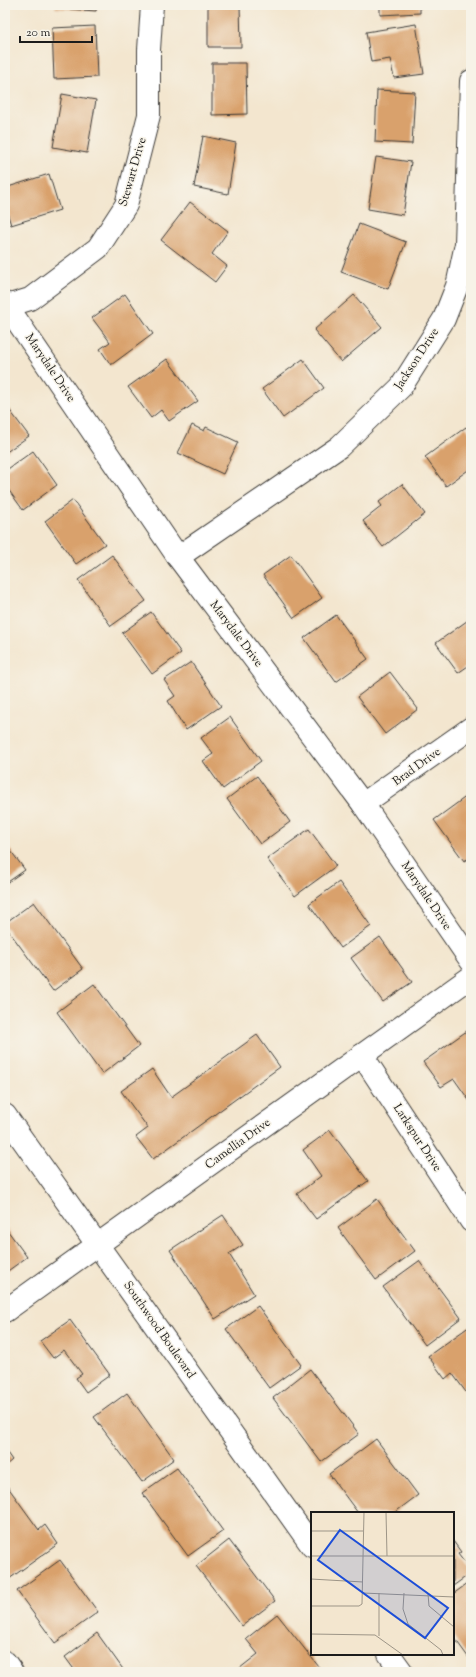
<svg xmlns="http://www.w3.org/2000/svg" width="476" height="1677" font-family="'Sorts Mill Goudy',serif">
  <rect width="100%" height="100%" fill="#f7f3e8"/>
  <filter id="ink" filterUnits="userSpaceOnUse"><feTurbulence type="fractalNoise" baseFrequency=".025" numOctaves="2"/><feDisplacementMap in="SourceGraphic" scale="8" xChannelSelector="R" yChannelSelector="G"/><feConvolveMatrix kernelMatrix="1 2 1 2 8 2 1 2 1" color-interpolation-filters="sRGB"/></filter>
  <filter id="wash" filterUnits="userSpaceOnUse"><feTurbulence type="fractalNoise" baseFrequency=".012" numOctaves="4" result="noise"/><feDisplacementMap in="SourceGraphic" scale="16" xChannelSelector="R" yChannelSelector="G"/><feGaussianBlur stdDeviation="0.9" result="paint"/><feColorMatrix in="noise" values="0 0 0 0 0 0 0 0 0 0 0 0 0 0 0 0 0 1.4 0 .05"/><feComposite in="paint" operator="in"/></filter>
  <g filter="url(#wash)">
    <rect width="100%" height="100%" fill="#f3e6cf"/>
    <g id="blocks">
      <g fill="#d9a16c">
        <path d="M56,5H97L96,11L55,8Z"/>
        <path d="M208,5H240L241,47H208Z"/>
        <path d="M380,5H420V13L380,15Z"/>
        <path d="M416,24L424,74L394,78L390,59L371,62L366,32Z"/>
        <path d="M95,26L97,77L54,79L52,28Z"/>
        <path d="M212,63H246L247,114L212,115Z"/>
        <path d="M377,90L415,92L412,144L375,142Z"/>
        <path d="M62,94L96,100L87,153L53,147Z"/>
        <path d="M203,136L236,143L228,194L194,187Z"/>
        <path d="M376,157L411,162L403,215L368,209Z"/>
        <path d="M49,174L60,210L11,225L5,206V188Z"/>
        <path d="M190,202L228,231L212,254L227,266L215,282L161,240Z"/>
        <path d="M359,224L406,242L388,289L341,272Z"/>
        <path d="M125,294L153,334L111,365L100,349L110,342L92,318Z"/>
        <path d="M354,295L382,327L341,362L314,330Z"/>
        <path d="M167,359L198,401L169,421L161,410L151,418L128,387Z"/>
        <path d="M303,359L324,388L283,418L262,389Z"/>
        <path d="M5,404L29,436L5,453Z"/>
        <path d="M192,425L204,431L206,427L238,442L223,474L178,453Z"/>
        <path d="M466,427L471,434V468L446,486L425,457Z"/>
        <path d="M33,451L57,485L23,510L5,485V471Z"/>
        <path d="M402,484L425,514L383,547L363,521L382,506L379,502Z"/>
        <path d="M73,500L105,544L76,564L45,521Z"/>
        <path d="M112,555L146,601L111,626L78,580Z"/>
        <path d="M291,555L322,598L294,618L263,575Z"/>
        <path d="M151,612L181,653L152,674L122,633Z"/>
        <path d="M336,615L368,659L336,682L304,638Z"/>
        <path d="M471,618V664L458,673L436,643Z"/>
        <path d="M191,662L221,706L186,730L168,701L175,696L164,680Z"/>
        <path d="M390,672L418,709L385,734L357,697Z"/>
        <path d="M230,717L261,761L223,789L203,761L213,754L201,738Z"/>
        <path d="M257,776L290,822L260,844L227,799Z"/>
        <path d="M471,793V857L464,861L434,820Z"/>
        <path d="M309,829L336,866L295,896L267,859Z"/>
        <path d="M5,843L25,870L5,884Z"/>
        <path d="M339,882L371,926L341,948L309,904Z"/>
        <path d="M34,902L83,969L53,991L5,926V923Z"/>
        <path d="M380,937L412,982L383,1002L351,958Z"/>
        <path d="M94,984L139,1046L102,1074L57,1012Z"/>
        <path d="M471,1028V1103L454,1079L441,1087L423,1062Z"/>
        <path d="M257,1035L280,1067L153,1159L136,1137L148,1128L121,1091L152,1069L171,1097Z"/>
        <path d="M330,1130L368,1181L316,1219L297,1194L321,1176L303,1150Z"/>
        <path d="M377,1199L415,1251L376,1280L338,1228Z"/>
        <path d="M223,1215L243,1245L229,1254L254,1294L215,1319L170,1250Z"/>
        <path d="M5,1227L27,1257L5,1273Z"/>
        <path d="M419,1261L461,1318L425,1345L383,1287Z"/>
        <path d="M258,1306L301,1365L269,1388L226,1329Z"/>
        <path d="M70,1320L110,1375L86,1392L76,1378L82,1374L64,1350L53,1358L40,1341Z"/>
        <path d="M470,1326L471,1327V1399L452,1373L445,1379L428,1356Z"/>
        <path d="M310,1369L359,1434L321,1462L273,1398Z"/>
        <path d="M127,1393L174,1459L142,1482L94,1417Z"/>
        <path d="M376,1439L418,1495L394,1513H358L329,1474Z"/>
        <path d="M5,1450L12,1460L5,1466Z"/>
        <path d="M177,1468L223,1531L188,1556L142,1493Z"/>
        <path d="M5,1483L39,1530L45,1525L58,1544L9,1579L5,1573Z"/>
        <path d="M229,1540L275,1601L242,1626L196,1566Z"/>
        <path d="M453,1541L461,1552L458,1554L471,1571V1573L453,1586Z"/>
        <path d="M60,1560L98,1612L55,1643L17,1591Z"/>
        <path d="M471,1581V1661L453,1636V1594Z"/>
        <path d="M277,1614L323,1672H235L258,1654L246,1639Z"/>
        <path d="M97,1633L125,1672H76L65,1657Z"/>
      </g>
    </g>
  </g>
  <g filter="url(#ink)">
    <use href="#blocks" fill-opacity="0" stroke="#3c3a37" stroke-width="1"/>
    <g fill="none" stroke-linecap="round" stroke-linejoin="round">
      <g stroke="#3c3a37" stroke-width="24">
        <g id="minor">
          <path d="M5,303L178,557L363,804L471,961"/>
          <path d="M7,306L30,299L98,248L126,205L149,115V50L152,5"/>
          <path d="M178,557L339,447L401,387L444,319L457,286L466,244L471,81"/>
          <path d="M363,804L471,728"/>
          <path d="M362,1055L471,1221"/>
          <path d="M5,1115L312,1546"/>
          <path d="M5,1311L471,977"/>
          <path d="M389,1654L402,1672"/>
          <path d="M5,1662L12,1672"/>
        </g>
      </g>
      <use href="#minor" stroke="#fff" stroke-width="22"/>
    </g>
  </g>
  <g text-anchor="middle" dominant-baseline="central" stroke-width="3" stroke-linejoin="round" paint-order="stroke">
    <g font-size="12" fill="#1c1c1c" stroke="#f7f3e8">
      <text transform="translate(133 172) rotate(-74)">Stewart Drive</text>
      <text transform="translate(417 359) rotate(-57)">Jackson Drive</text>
      <text transform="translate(50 368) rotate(56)">Marydale Drive</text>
      <text transform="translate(236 634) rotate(53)">Marydale Drive</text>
      <text transform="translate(417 767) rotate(-36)">Brad Drive</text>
      <text transform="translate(426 896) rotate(56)">Marydale Drive</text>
      <text transform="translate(417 1138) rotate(57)">Larkspur Drive</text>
      <text transform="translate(238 1144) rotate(-36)">Camellia Drive</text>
      <text transform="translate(159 1330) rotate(55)">Southwood Boulevard</text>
    </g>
  </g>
  <g transform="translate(311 1512)">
    <rect width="143" height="143" fill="#f3e6cf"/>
    <path fill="none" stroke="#9d9587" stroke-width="1" d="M75,0L76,44M0,19H52M0,44H143M0,67L52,70M52,81L143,85M93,81L92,97L97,112L130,138L132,143M117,82L118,94L143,115M0,94H48L51,92L53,0M0,122L64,123L92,143M68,124V81"/>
    <path fill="#1d4ed8" fill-opacity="0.15" stroke="#1d4ed8" stroke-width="2" d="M29,18L137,96L114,126L7,48Z"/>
    <rect width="143" height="143" fill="none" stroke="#1c1c1c" stroke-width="2"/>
  </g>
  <rect width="476" height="1677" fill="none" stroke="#f7f3e8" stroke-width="20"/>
  <path d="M20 36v6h72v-6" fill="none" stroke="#1c1c1c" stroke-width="2"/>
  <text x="26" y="36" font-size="12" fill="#1c1c1c" stroke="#f7f3e8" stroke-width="3" paint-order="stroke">20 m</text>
</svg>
